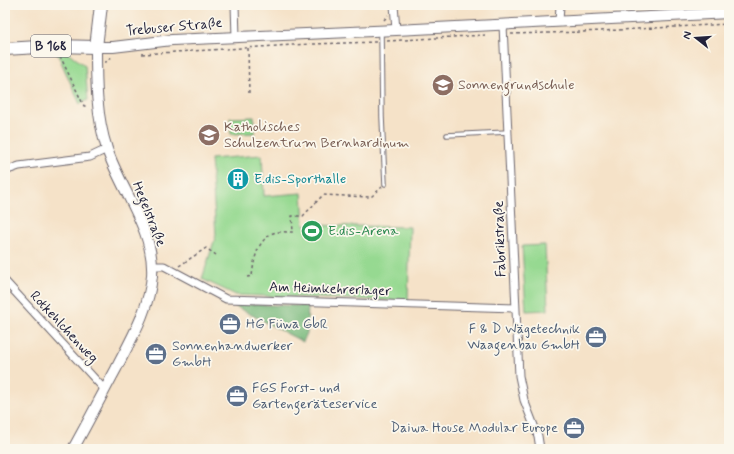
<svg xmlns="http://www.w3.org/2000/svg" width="734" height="454" font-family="Mynerve,sans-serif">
  <rect width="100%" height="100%" fill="#fbf7ec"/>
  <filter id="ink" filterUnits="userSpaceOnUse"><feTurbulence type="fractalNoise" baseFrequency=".025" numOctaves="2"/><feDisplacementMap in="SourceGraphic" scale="8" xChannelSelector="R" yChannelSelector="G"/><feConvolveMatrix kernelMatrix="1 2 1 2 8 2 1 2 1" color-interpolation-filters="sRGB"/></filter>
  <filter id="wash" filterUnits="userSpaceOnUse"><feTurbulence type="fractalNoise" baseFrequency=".012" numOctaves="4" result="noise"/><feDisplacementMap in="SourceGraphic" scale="16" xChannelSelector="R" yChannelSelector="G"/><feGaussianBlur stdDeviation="0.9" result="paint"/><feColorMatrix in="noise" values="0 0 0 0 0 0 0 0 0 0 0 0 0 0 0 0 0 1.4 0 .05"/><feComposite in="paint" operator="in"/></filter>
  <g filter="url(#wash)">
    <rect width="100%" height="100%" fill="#f5e2c8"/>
    <g fill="#96d991" stroke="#5c7e66">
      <path d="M57,53L70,54L85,66L88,100L80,104Z"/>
      <path d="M254,117L255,133L231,134L230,118Z"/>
      <path d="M262,155L264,196L302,193L304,225L410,227L408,301L236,295L202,279L216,235L211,159Z"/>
      <path d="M545,245L548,310L526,311L522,246Z"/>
    </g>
    <path fill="#78b97b" stroke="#4d6e5b" d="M231,304L308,306L307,333L303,342Z"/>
  </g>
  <g filter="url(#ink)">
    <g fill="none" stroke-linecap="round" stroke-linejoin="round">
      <g stroke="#6c656c" stroke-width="5.5">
        <g id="lane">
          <path d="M381,32L382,117L385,184"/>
          <path d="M447,135L508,132"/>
        </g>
      </g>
      <g stroke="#6c656c" stroke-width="9">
        <g id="street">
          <path d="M235,5L236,37"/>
          <path d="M394,5L396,30"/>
          <path d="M559,22L560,5"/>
          <path d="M503,25L519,376L524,400L538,436L540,449"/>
          <path d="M5,171L19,166L90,157L107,149"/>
          <path d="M152,266H164L226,299L515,308"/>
          <path d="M5,281L105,390"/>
        </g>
      </g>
      <g stroke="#6c656c" stroke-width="12">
        <path id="secondary" d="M73,449C88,422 102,395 116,369C131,339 149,310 152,276C155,230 121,191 107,149C96,116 96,81 96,47H113L172,40L396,30L729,13"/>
      </g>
      <g stroke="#6c656c" stroke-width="14">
        <path id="primary" d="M5,49L55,46L96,47L101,5"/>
      </g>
      <g stroke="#6c656c" stroke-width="1.5" stroke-dasharray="3 3" stroke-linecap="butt">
        <path d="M384,20L388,15"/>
        <path d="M511,34L582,32L729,24"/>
        <path d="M387,41L485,35"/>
        <path d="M313,44L376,42"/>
        <path d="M248,48L249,94"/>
        <path d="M142,54L310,44"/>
        <path d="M60,56L84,106H88"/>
        <path d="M104,62H106L110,58L114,57"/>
        <path d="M179,266L206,248L216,255"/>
        <path d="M247,277L252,276C254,261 256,243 271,234C276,231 286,232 293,232L292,216H303L323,195L371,197L382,187"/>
      </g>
      <use href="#lane" stroke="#fff" stroke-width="3.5"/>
      <use href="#street" stroke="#fff" stroke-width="7"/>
      <use href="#secondary" stroke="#fff" stroke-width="10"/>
      <use href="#primary" stroke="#fff" stroke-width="12"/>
    </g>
  </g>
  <defs>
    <g id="school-disc" transform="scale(1.15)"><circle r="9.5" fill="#8d6e63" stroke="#fbf7ec"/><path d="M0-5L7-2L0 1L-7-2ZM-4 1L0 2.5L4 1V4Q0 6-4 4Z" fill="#fff"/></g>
    <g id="building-disc" transform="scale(1.15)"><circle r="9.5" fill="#0f9aa8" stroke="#fbf7ec"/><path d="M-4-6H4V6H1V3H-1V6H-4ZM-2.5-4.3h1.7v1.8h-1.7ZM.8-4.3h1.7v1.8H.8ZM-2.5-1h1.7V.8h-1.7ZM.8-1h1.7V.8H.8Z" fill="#fff"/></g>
    <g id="stadium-disc" transform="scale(1.15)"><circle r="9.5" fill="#2e9e5b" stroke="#fbf7ec"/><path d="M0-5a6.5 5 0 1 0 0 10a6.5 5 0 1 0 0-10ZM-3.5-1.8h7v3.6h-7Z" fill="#fff"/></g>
    <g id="office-disc" transform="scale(1.15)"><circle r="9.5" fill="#5c6f8a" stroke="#fbf7ec"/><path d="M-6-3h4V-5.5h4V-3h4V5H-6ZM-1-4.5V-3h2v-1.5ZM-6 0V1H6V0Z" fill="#fff"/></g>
  </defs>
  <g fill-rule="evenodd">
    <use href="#school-disc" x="443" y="85"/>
    <use href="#school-disc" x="209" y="135"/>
    <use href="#building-disc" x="238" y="179"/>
    <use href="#stadium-disc" x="312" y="231"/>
    <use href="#office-disc" x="230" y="324"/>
    <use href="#office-disc" x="596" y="337"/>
    <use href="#office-disc" x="156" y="354"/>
    <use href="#office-disc" x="237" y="396"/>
    <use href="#office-disc" x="574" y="428"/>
  </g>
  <g text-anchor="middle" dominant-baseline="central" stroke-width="3.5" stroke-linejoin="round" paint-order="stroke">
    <rect fill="#fbf7ec" stroke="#636270" stroke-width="1" x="31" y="35" width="40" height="22" rx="3"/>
    <g font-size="13" font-weight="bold" fill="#22223b">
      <text x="51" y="46">B 168</text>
    </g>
    <g font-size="14" fill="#22223b" stroke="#fbf7ec">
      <text transform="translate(174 27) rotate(-5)">Trebuser Straße</text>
      <text transform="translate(149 214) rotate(68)">Hegelstraße</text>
      <text transform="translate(500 239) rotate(-92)">Fabrikstraße</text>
      <text transform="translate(330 289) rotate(2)">Am Heimkehrerlager</text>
      <text transform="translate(64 327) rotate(47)">Rotkehlchenweg</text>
    </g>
    <g font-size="14" fill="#785e54" stroke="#fbf7ec" text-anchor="start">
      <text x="458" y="85">Sonnengrundschule</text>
      <text x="224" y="127">Katholisches<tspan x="224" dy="16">Schulzentrum Bernhardinum</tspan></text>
    </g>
    <g font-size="14" fill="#0d838f" stroke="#fbf7ec" text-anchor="start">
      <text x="254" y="179">E.dis-Sporthalle</text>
    </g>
    <g font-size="14" fill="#27864d" stroke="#fbf7ec" text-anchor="start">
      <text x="328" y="231">E.dis-Arena</text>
    </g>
    <g font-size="14" fill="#4e5e75" stroke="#fbf7ec" text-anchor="start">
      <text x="246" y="324">HG Füwa GbR</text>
      <text x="580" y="329" text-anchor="end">F &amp; D Wägetechnik<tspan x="580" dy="16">Waagenbau GmbH</tspan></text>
      <text x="172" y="346">Sonnenhandwerker<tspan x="172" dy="16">GmbH</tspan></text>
      <text x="252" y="388">FGS Forst- und<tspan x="252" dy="16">Gartengeräteservice</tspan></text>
      <text x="558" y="428" text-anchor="end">Daiwa House Modular Europe</text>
    </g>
  </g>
  <rect width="734" height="454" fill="none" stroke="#fbf7ec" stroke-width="20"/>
  <g transform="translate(696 38) rotate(287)" stroke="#fbf7ec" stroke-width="3" paint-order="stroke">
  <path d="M0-3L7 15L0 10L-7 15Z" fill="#22223b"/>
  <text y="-6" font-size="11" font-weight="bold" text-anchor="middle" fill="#22223b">N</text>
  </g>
</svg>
